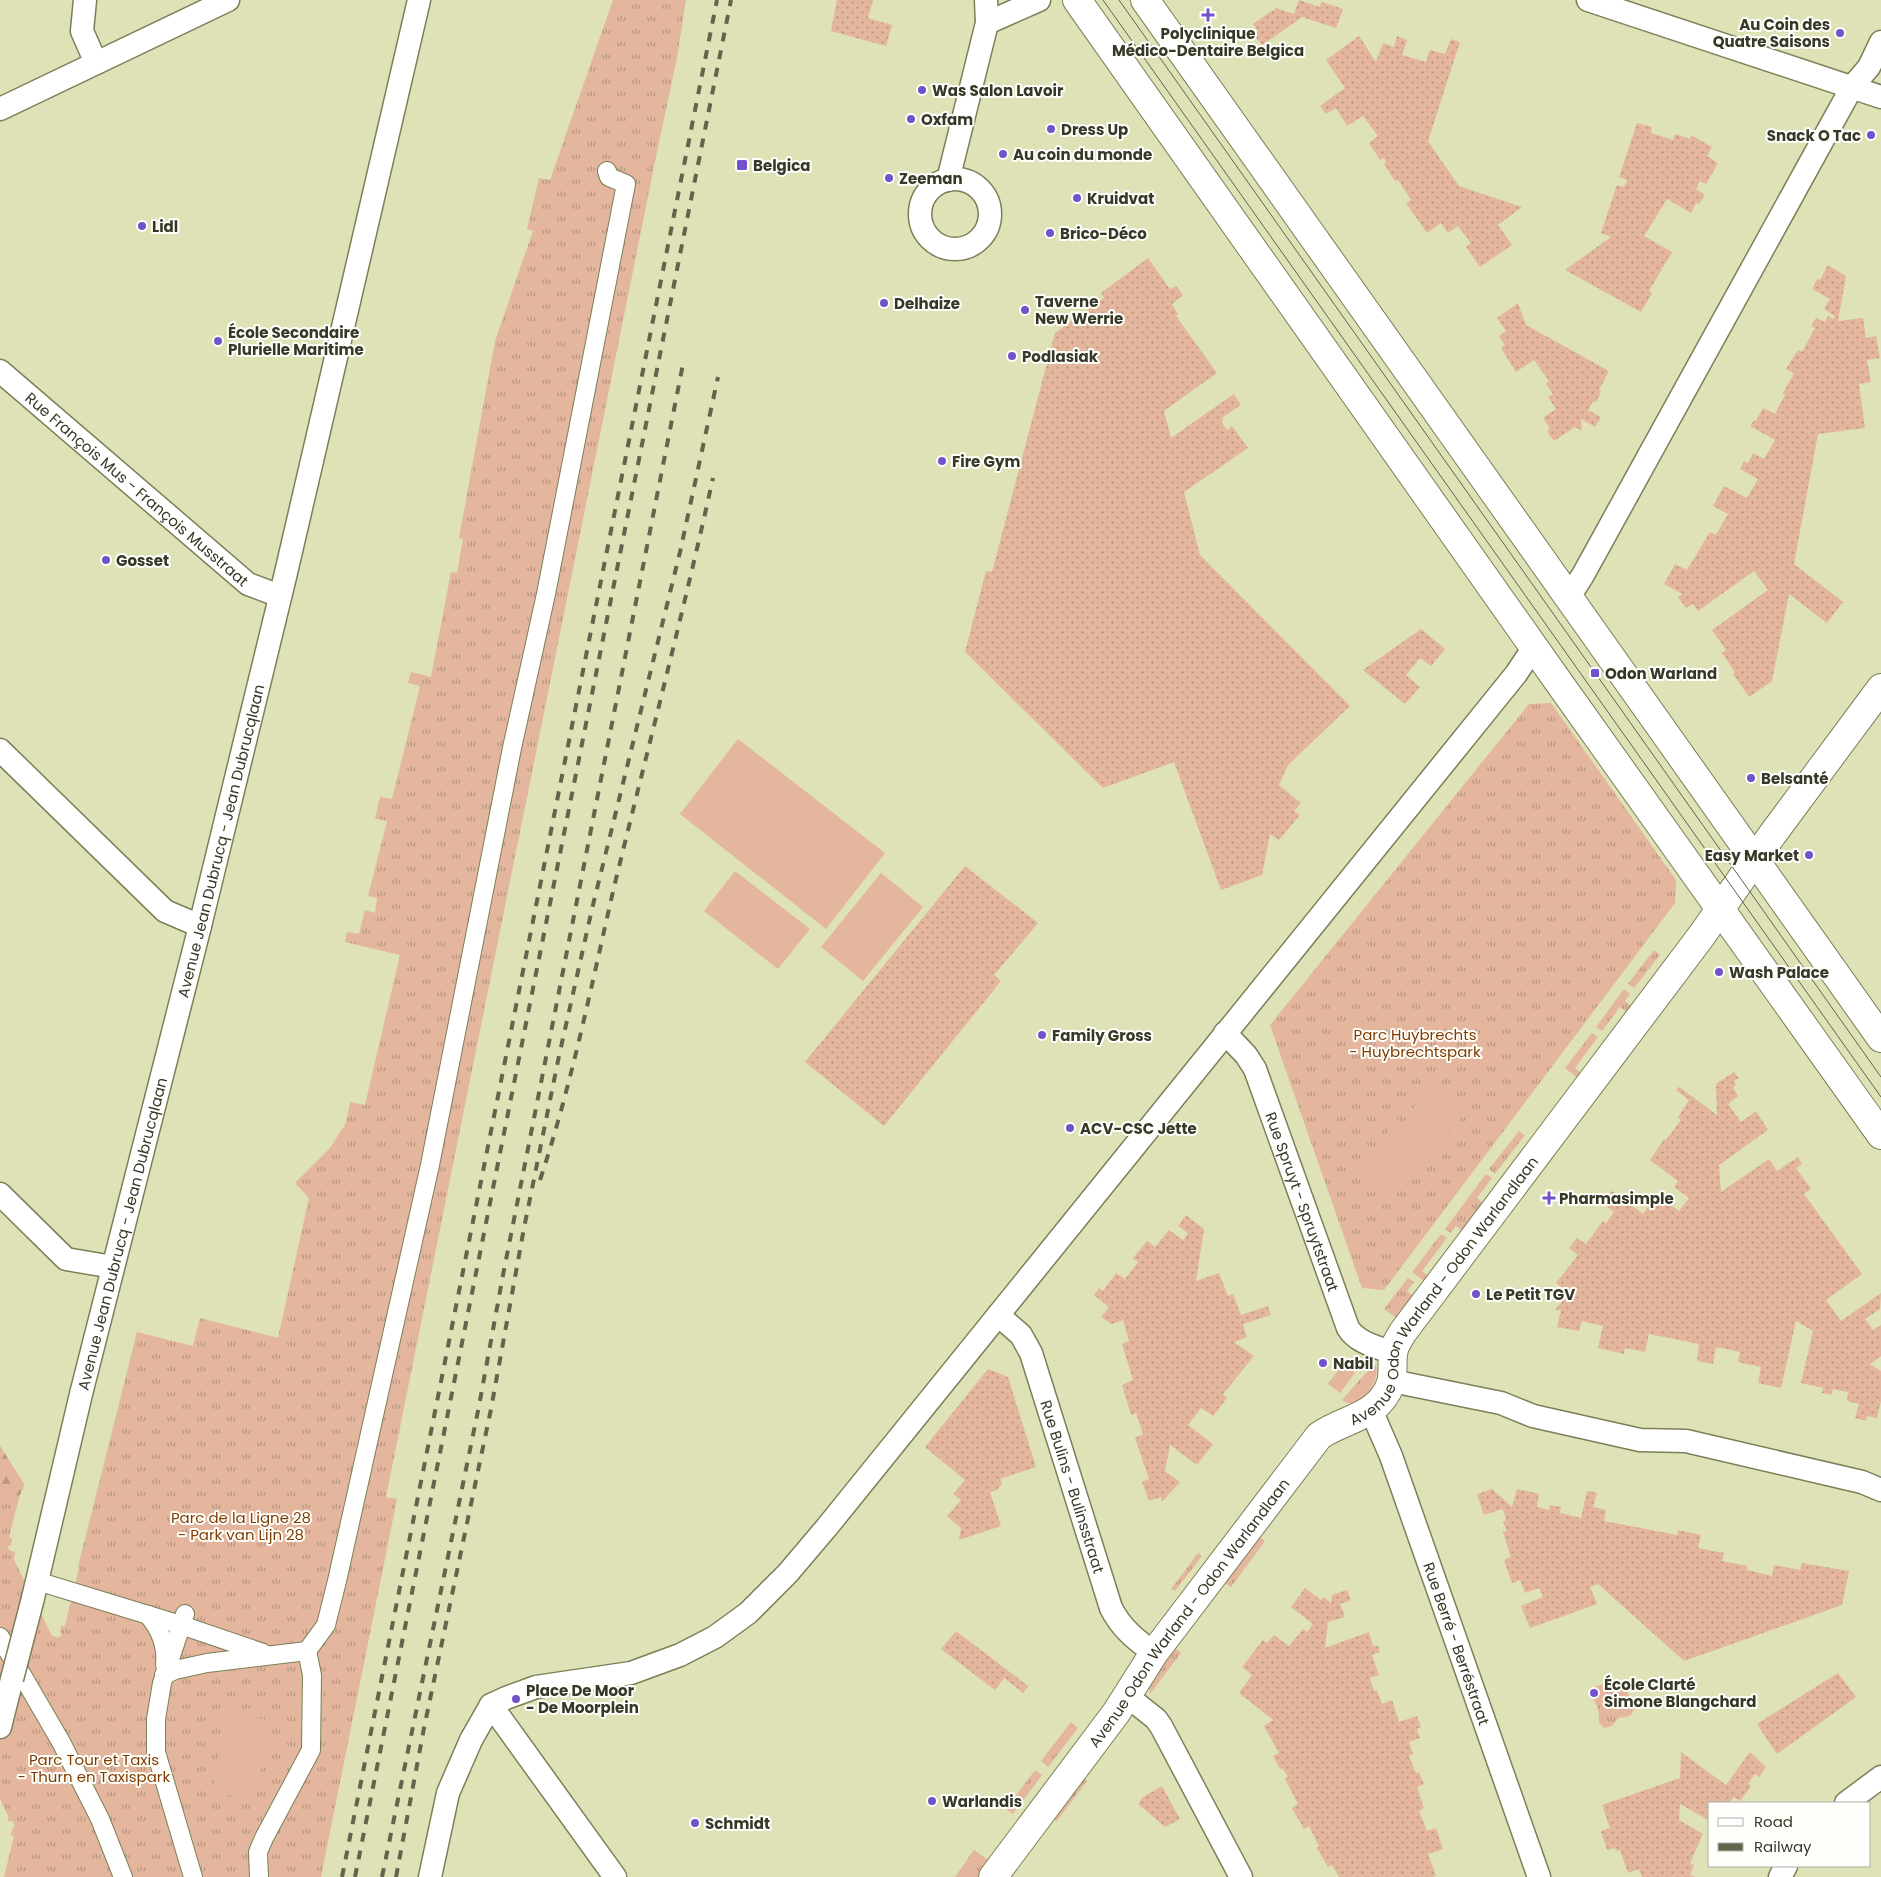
<svg xmlns="http://www.w3.org/2000/svg" width="1881" height="1877" font-family="Poppins,sans-serif">
  <defs>
    <pattern id="grass-tufts" width="24" height="20" patternUnits="userSpaceOnUse" patternTransform="scale(1.25)"><rect width="24" height="20" fill="#e3b69d"/><path d="M3 7l-1-3M5 7V3M7 7l1-3M15 17l-1-3M17 17v-4M19 17l1-3" fill="none" stroke="#b99580"/></pattern>
    <pattern id="forest-firs" width="22" height="20" patternUnits="userSpaceOnUse" patternTransform="scale(1.25)"><rect width="22" height="20" fill="#e3b69d"/><path d="M5 1l3.5 6h-7zM16 11l3.5 6h-7z" fill="#b99580"/></pattern>
    <pattern id="garden-dots" width="8" height="8" patternUnits="userSpaceOnUse" patternTransform="scale(1.25)"><rect width="8" height="8" fill="#e3b69d"/><path d="M2 2h.1M6 6h.1" fill="none" stroke="#b99580" stroke-width="1.8" stroke-linecap="round"/></pattern>
  </defs>
  <rect width="100%" height="100%" fill="#dee2b6"/>
  <g fill="url(#grass-tufts)">
    <path d="M613,0H686L677,58L658,147L386,1497L397,1499L321,1877H4L14,1836L11,1835L13,1827H15L13,1821H8V1816L0,1799V1446L24,1484L23,1490H21L9,1537L12,1539L11,1546H8L9,1550L15,1552L14,1560L52,1636L59,1638L62,1634L60,1633L61,1626H65L79,1568L78,1567L137,1332L193,1346L200,1318L278,1338L309,1198L295,1183L330,1148L346,1123L350,1102L365,1105L400,955L345,942L347,932L359,934L365,910L375,913L377,898L368,896L387,821L375,818L380,797L392,799L420,686L408,683L411,672L431,677L451,572L457,573L463,539L459,538L495,341L533,231L527,229L539,178L550,180Z"/>
    <path d="M1551,703L1676,880L1675,903L1384,1290L1362,1288L1270,1025L1529,704Z"/>
    <path d="M1654,950L1660,955L1634,988L1628,984Z"/>
    <path d="M1624,989L1630,994L1625,1001L1633,1008L1629,1014L1620,1007L1602,1031L1596,1027Z"/>
    <path d="M1592,1033L1598,1037L1575,1068L1583,1075L1580,1080L1565,1068Z"/>
    <path d="M1519,1131L1525,1135L1495,1174L1489,1169Z"/>
    <path d="M1486,1174L1492,1178L1477,1198L1486,1205L1465,1232L1456,1226L1451,1233L1445,1229Z"/>
    <path d="M1441,1234L1447,1238L1422,1271L1431,1278L1427,1283L1412,1272Z"/>
    <path d="M1408,1278L1414,1282L1407,1291L1416,1298L1399,1320L1384,1309Z"/>
    <path d="M1343,1364L1355,1373L1340,1393L1328,1384Z"/>
    <path d="M1376,1364C1381,1381 1360,1414 1342,1400L1364,1375Z"/>
    <path d="M1257,1535L1265,1541L1231,1587L1222,1581Z"/>
    <path d="M1198,1553L1202,1556L1175,1591L1171,1589Z"/>
    <path d="M1173,1646L1181,1653L1150,1694L1149,1686Z"/>
    <path d="M1616,1680L1623,1682L1625,1685L1634,1710L1630,1716L1618,1718L1612,1726L1604,1728L1599,1723C1599,1717 1599,1712 1597,1706C1595,1700 1591,1698 1591,1691L1594,1687Z"/>
    <path d="M1071,1722L1078,1728L1048,1767L1041,1761Z"/>
    <path d="M1035,1770L1042,1775L1013,1814L1006,1809Z"/>
    <path d="M1081,1777L1087,1781L1057,1821L1051,1817Z"/>
    <path d="M974,1850L991,1862L979,1877H955Z"/>
  </g>
  <path fill="url(#forest-firs)" d="M0,1446L24,1484L20,1495L0,1493Z"/>
  <g fill="url(#garden-dots)">
    <path d="M837,0H873L868,18L892,25L886,46L831,31Z"/>
    <path d="M1299,0L1319,7L1322,2L1343,9L1336,28L1302,17L1262,45L1254,35L1258,31L1253,24L1276,8L1294,14Z"/>
    <path d="M1359,36L1376,62L1383,43L1394,47L1397,36L1407,40L1402,55L1426,62L1430,50L1445,54L1451,39L1460,42L1428,141L1459,186L1522,207L1498,225L1512,245L1480,267L1466,247L1471,243L1458,226L1448,233L1441,223L1427,233L1406,203L1411,200L1398,180L1395,181L1384,164L1386,162L1384,158L1380,160L1369,143L1378,136L1363,116L1347,126L1336,108L1326,114L1320,106L1345,88L1326,60Z"/>
    <path d="M1637,123L1652,127L1651,133L1673,140L1675,134L1690,139L1691,135L1712,147L1707,156L1718,163L1706,184L1700,181L1696,189L1705,195L1699,204L1696,203L1691,213L1667,199L1644,236L1672,252L1649,291L1652,293L1641,312L1565,270L1611,237L1601,233L1617,185L1624,187L1627,180L1619,177Z"/>
    <path d="M1148,258L1170,289L1176,286L1183,295L1172,304L1178,314L1176,316L1217,373L1164,411L1171,438L1234,394L1241,405L1223,417L1222,423L1227,430L1232,426L1248,448L1184,492L1200,555L1350,706L1288,765L1279,785L1301,803L1294,811L1300,815L1279,840L1270,834L1262,875L1221,890L1174,762L1103,788L965,652L986,571L992,572L1055,333L1104,298L1101,293Z"/>
    <path d="M1828,265L1846,276L1838,321L1863,318L1866,338L1876,336L1880,358L1867,360L1871,382L1859,384L1865,428L1818,434L1794,564L1843,602L1827,623L1789,594L1772,681L1749,697L1733,674L1735,672L1722,653L1726,650L1712,630L1768,590L1754,571L1698,611L1693,604L1686,608L1678,597L1683,594L1664,584L1675,564L1687,570L1710,532L1716,535L1728,514L1713,506L1724,486L1747,498L1758,479L1740,469L1744,461L1748,463L1753,453L1764,459L1775,440L1750,426L1754,420L1756,421L1763,408L1775,414L1785,395L1783,393L1794,373L1786,369L1798,350L1802,352L1815,328L1811,326L1816,318L1825,322L1828,316L1833,319L1835,316L1824,309L1830,299L1812,289L1817,279L1820,280Z"/>
    <path d="M1518,303L1526,325L1609,371L1599,390L1601,392L1596,402L1593,401L1588,410L1601,417L1595,427L1581,419L1582,431L1575,427L1554,441L1547,431L1550,428L1543,418L1556,409L1548,397L1553,394L1546,384L1549,381L1534,360L1516,372L1501,348L1505,345L1499,336L1506,331L1497,318Z"/>
    <path d="M1421,629L1445,649L1431,666L1420,658L1406,675L1420,687L1405,704L1363,670Z"/>
    <path d="M965,866L1038,923L994,975L1001,981L884,1126L805,1062Z"/>
    <path d="M1734,1072L1739,1078L1734,1081L1736,1085L1733,1087L1738,1096L1728,1104L1741,1122L1756,1111L1768,1130L1719,1165L1721,1192L1769,1159L1777,1171L1798,1157L1802,1164L1796,1168L1811,1189L1804,1194L1862,1274L1826,1300L1841,1321L1881,1293L1880,1309L1865,1319L1873,1330L1881,1325V1356L1870,1364L1881,1371V1401L1877,1418L1867,1416L1866,1421L1855,1418L1859,1404L1847,1401L1848,1392L1833,1389L1831,1395L1822,1393L1823,1388L1801,1383L1813,1331L1796,1321L1781,1388L1758,1383L1761,1367L1738,1362L1740,1352L1716,1347L1713,1364L1697,1361L1699,1344L1649,1334L1645,1352L1625,1348L1624,1354L1598,1348L1603,1326L1582,1321L1579,1331L1557,1327L1561,1310H1555L1569,1293L1556,1283L1578,1255L1569,1248L1577,1238L1586,1244L1603,1221L1606,1223L1614,1212L1603,1203L1612,1191L1643,1214L1657,1195L1679,1211L1689,1198L1674,1187L1678,1181L1650,1160L1664,1139L1666,1140L1681,1120L1678,1117L1689,1100L1676,1090L1679,1087L1717,1115L1716,1084Z"/>
    <path d="M1186,1215L1204,1229L1196,1281L1219,1273L1228,1296L1233,1294L1241,1315L1268,1306L1271,1315L1243,1324L1247,1337L1234,1342L1254,1356L1223,1394L1227,1398L1213,1416L1201,1408L1188,1425L1213,1444L1197,1465L1170,1445L1165,1471L1180,1482L1163,1501H1161V1497L1149,1501L1142,1482L1149,1479L1135,1438L1143,1434L1136,1413L1131,1415L1122,1385L1133,1380L1122,1344L1129,1341L1123,1320L1112,1324L1101,1317L1109,1307L1094,1295L1099,1288L1103,1291L1116,1273L1125,1279L1138,1262L1133,1258L1147,1241L1155,1247L1169,1230L1183,1240L1188,1233L1178,1226Z"/>
    <path d="M988,1369L1008,1377L1036,1467L1000,1479L1002,1484L997,1490L990,1492L1001,1526L959,1540L961,1528L947,1516L961,1500L953,1494L965,1480L925,1447Z"/>
    <path d="M1492,1489L1512,1507L1517,1489L1539,1494L1537,1507L1549,1510L1550,1505L1561,1507L1560,1513L1581,1518L1587,1491L1597,1493L1593,1507L1606,1510L1604,1521L1677,1535L1678,1530L1701,1535L1698,1548L1724,1553L1722,1561L1747,1566V1570L1772,1576L1774,1565L1800,1570L1802,1563L1849,1571L1842,1605L1684,1661L1598,1584L1590,1587L1597,1604L1530,1628L1521,1606L1543,1597L1539,1588L1525,1593L1520,1580L1512,1583L1504,1560L1511,1557L1503,1532L1507,1531L1503,1522L1506,1520L1503,1509L1484,1515L1477,1494Z"/>
    <path d="M1305,1588L1321,1600L1324,1597L1331,1603L1332,1595L1347,1590L1351,1600L1340,1604L1345,1617L1328,1622L1325,1648L1369,1632L1373,1646H1378L1380,1652L1372,1655L1379,1675L1370,1678L1374,1691L1377,1690L1382,1704L1392,1700L1399,1722L1417,1716L1421,1727L1417,1729L1420,1738L1409,1742L1413,1754L1409,1756L1416,1773L1419,1772L1424,1784L1417,1787L1424,1808L1419,1811L1427,1831L1436,1828L1443,1849L1428,1854L1436,1876L1432,1877H1339L1332,1865L1328,1867L1317,1848L1319,1846L1309,1826L1304,1829L1292,1808L1298,1804L1285,1779L1288,1777L1282,1768L1280,1769L1273,1756L1279,1753L1264,1726L1273,1720L1239,1693L1252,1675L1242,1667L1263,1640L1267,1643L1274,1635L1289,1646L1303,1629L1307,1632L1313,1624L1291,1607Z"/>
    <path d="M956,1631L1028,1686L1023,1693L1004,1678L995,1690L941,1649Z"/>
    <path d="M1838,1673L1856,1697L1777,1754L1757,1724Z"/>
    <path d="M1681,1752L1726,1785L1750,1752L1766,1767L1759,1777L1755,1774L1748,1784L1751,1786L1740,1801L1734,1797L1729,1803H1710V1821L1680,1804L1679,1820L1703,1834L1690,1863L1694,1865L1690,1875L1696,1877H1642L1639,1869L1628,1873L1620,1850L1616,1851L1615,1848L1607,1850L1601,1831L1610,1828L1602,1805L1680,1778Z"/>
    <path d="M1162,1786L1180,1819L1165,1827L1138,1804L1143,1797Z"/>
  </g>
  <g fill="#e3b69d">
    <path d="M738,739L885,853L826,929L680,814Z"/>
    <path d="M735,871L810,929L778,969L704,911Z"/>
    <path d="M881,873L923,907L863,981L821,947Z"/>
    <path d="M1435,1081L1469,1108L1434,1152L1430,1150L1396,1193L1361,1166L1398,1119L1403,1122Z"/>
    <path d="M232,1713L267,1720L270,1725L255,1797L249,1800L216,1792L213,1788L227,1717Z"/>
  </g>
  <g fill="none" stroke-linecap="round" stroke-linejoin="round">
    <g stroke="#7c7f57" stroke-width="20">
      <g id="pedestrian">
        <path d="M37,1581L181,1625L263,1653"/>
        <path d="M185,1614L162,1683L156,1719V1752L193,1877"/>
        <path d="M148,1615C160,1629 167,1646 165,1665"/>
        <path d="M0,1637L61,1742L100,1819L123,1877"/>
        <path d="M164,1675L175,1670L207,1663L307,1651L326,1625L337,1581L430,1165L512,748L546,594L626,184L609,177L607,171"/>
        <path d="M259,1877L258,1852L264,1838L311,1750L312,1675L307,1651"/>
      </g>
    </g>
    <g stroke="#7c7f57" stroke-width="25">
      <g id="minor">
        <path d="M85,0L82,31L96,63"/>
        <path d="M1588,0L1881,97"/>
        <path d="M987,23L1039,0"/>
        <path d="M0,109L228,0"/>
        <circle cx="955" cy="214" r="35"/>
        <path d="M948,180L987,23L986,0"/>
        <path id="s1" d="M0,371L248,584L280,596"/>
        <path d="M1569,597L1583,575L1852,87L1869,67L1881,42"/>
        <path d="M0,750L165,911L200,926"/>
        <path id="s2" d="M1225,1033L1246,1055L1255,1069L1348,1328C1357,1343 1378,1347 1393,1353"/>
        <path d="M0,1194L66,1259L113,1267"/>
        <path id="s3" d="M998,1315L1021,1335L1031,1353L1111,1608C1121,1628 1136,1640 1154,1653"/>
        <path d="M1392,1381L1501,1403L1533,1416L1640,1440L1686,1441L1862,1482L1881,1490"/>
        <path id="s4" d="M1371,1410L1391,1456L1539,1877"/>
        <path id="s5" d="M33,1598L81,1394L200,926L285,577L419,0"/>
        <path d="M1127,1696L1156,1719L1161,1726L1241,1877"/>
        <path d="M491,1705L615,1877"/>
        <path d="M0,1727L12,1679"/>
        <path d="M1846,1803L1881,1777"/>
        <path d="M430,1877L448,1793L471,1740L491,1705L506,1698L536,1687L631,1673L680,1655L715,1637L748,1613L788,1573L827,1527L1516,674L1534,647"/>
        <path d="M1780,1877L1786,1866"/>
      </g>
    </g>
    <g stroke="#7c7f57" stroke-width="30">
      <g id="tertiary">
        <path d="M1077,0L1555,677L1881,1135"/>
        <path d="M1145,0L1881,1038"/>
        <path id="s6" d="M993,1877L1116,1713L1154,1653L1319,1436C1344,1418 1379,1418 1391,1383C1394,1372 1391,1360 1394,1349C1396,1343 1400,1337 1403,1332L1702,935L1772,835L1881,688"/>
      </g>
    </g>
    <use href="#pedestrian" stroke="#fff" stroke-width="18"/>
    <use href="#minor" stroke="#fff" stroke-width="22"/>
    <use href="#tertiary" stroke="#fff" stroke-width="28"/>
    <g stroke="#62644c" stroke-width="1">
      <path d="M1103,0L1881,1097"/>
      <path d="M1119,0L1881,1077"/>
    </g>
    <g stroke="#62644c" stroke-width="4" stroke-dasharray="9 9" stroke-linecap="butt">
      <path d="M540,1180C572,1084 592,982 615,883C648,748 683,614 713,478"/>
      <path d="M342,1877L717,0"/>
      <path d="M355,1877L731,0"/>
      <path d="M382,1877L479,1406L503,1275L683,364"/>
      <path d="M396,1877L424,1728L491,1409L524,1228L559,1056L592,909L680,552L718,377"/>
    </g>
    <g stroke="#7c7f57" stroke-width="25" stroke-linecap="butt">
      <path id="minor-bridge" d="M12,1679L33,1598"/>
    </g>
    <use href="#minor-bridge" stroke="#fff" stroke-width="22"/>
  </g>
  <g fill="#7251ca" stroke="#fefffb" stroke-width="2">
    <path d="M1205.5 7.5h5v5h5v5h-5v5h-5v-5h-5v-5h5z"/>
    <circle cx="1840" cy="33" r="5"/>
    <circle cx="922" cy="90" r="5"/>
    <circle cx="911" cy="119" r="5"/>
    <circle cx="1051" cy="129" r="5"/>
    <circle cx="1871" cy="135" r="5"/>
    <circle cx="1003" cy="154" r="5"/>
    <rect x="736" y="159" width="12" height="12" rx="2.5"/>
    <circle cx="889" cy="178" r="5"/>
    <circle cx="1077" cy="198" r="5"/>
    <circle cx="142" cy="226" r="5"/>
    <circle cx="1050" cy="233" r="5"/>
    <circle cx="884" cy="303" r="5"/>
    <circle cx="1025" cy="310" r="5"/>
    <circle cx="218" cy="341" r="5"/>
    <circle cx="1012" cy="356" r="5"/>
    <circle cx="942" cy="461" r="5"/>
    <circle cx="106" cy="560" r="5"/>
    <rect x="1590" y="668" width="10" height="10" rx="2.5"/>
    <circle cx="1751" cy="778" r="5"/>
    <circle cx="1809" cy="855" r="5"/>
    <circle cx="1719" cy="972" r="5"/>
    <circle cx="1042" cy="1035" r="5"/>
    <circle cx="1070" cy="1128" r="5"/>
    <path d="M1546.5 1190.5h5v5h5v5h-5v5h-5v-5h-5v-5h5z"/>
    <circle cx="1476" cy="1294" r="5"/>
    <circle cx="1323" cy="1363" r="5"/>
    <circle cx="1594" cy="1693" r="5"/>
    <circle cx="516" cy="1699" r="5"/>
    <circle cx="932" cy="1801" r="5"/>
    <circle cx="695" cy="1823" r="5"/>
  </g>
  <g text-anchor="middle" dominant-baseline="central" stroke-width="4" stroke-linejoin="round" paint-order="stroke">
    <g font-size="15" font-weight="bold" fill="#373827" stroke="#fefffb" text-anchor="start">
      <text x="1830" y="24" text-anchor="end">Au Coin des<tspan x="1830" dy="17">Quatre Saisons</tspan></text>
      <text x="1208" y="33" text-anchor="middle">Polyclinique<tspan x="1208" dy="17">Médico-Dentaire Belgica</tspan></text>
      <text x="932" y="90">Was Salon Lavoir</text>
      <text x="921" y="119">Oxfam</text>
      <text x="1061" y="129">Dress Up</text>
      <text x="1861" y="135" text-anchor="end">Snack O Tac</text>
      <text x="1013" y="154">Au coin du monde</text>
      <text x="753" y="165">Belgica</text>
      <text x="899" y="178">Zeeman</text>
      <text x="1087" y="198">Kruidvat</text>
      <text x="152" y="226">Lidl</text>
      <text x="1060" y="233">Brico-Déco</text>
      <text x="1035" y="301">Taverne<tspan x="1035" dy="17">New Werrie</tspan></text>
      <text x="894" y="303">Delhaize</text>
      <text x="228" y="332">École Secondaire<tspan x="228" dy="17">Plurielle Maritime</tspan></text>
      <text x="1022" y="356">Podlasiak</text>
      <text x="952" y="461">Fire Gym</text>
      <text x="116" y="560">Gosset</text>
      <text x="1605" y="673">Odon Warland</text>
      <text x="1761" y="778">Belsanté</text>
      <text x="1799" y="855" text-anchor="end">Easy Market</text>
      <text x="1729" y="972">Wash Palace</text>
      <text x="1052" y="1035">Family Gross</text>
      <text x="1080" y="1128">ACV-CSC Jette</text>
      <text x="1559" y="1198">Pharmasimple</text>
      <text x="1486" y="1294">Le Petit TGV</text>
      <text x="1333" y="1363">Nabil</text>
      <text x="1604" y="1684">École Clarté<tspan x="1604" dy="17">Simone Blangchard</tspan></text>
      <text x="526" y="1690">Place De Moor<tspan x="526" dy="17">- De Moorplein</tspan></text>
      <text x="942" y="1801">Warlandis</text>
      <text x="705" y="1823">Schmidt</text>
    </g>
    <g font-size="15" fill="#373827" stroke="#fefffb">
      <text stroke="none"><textPath href="#s1" startOffset="181">Rue François Mus - François Musstraat</textPath></text>
      <text stroke="none"><textPath href="#s5" startOffset="780">Avenue Jean Dubrucq - Jean Dubrucqlaan</textPath></text>
      <text stroke="none"><textPath href="#s2" startOffset="188">Rue Spruyt - Spruytstraat</textPath></text>
      <text stroke="none"><textPath href="#s5" startOffset="375">Avenue Jean Dubrucq - Jean Dubrucqlaan</textPath></text>
      <text stroke="none"><textPath href="#s6" startOffset="748">Avenue Odon Warland - Odon Warlandlaan</textPath></text>
      <text stroke="none"><textPath href="#s3" startOffset="191">Rue Bulins - Bulinsstraat</textPath></text>
      <text stroke="none"><textPath href="#s6" startOffset="329">Avenue Odon Warland - Odon Warlandlaan</textPath></text>
      <text stroke="none"><textPath href="#s4" startOffset="249">Rue Berré - Berréstraat</textPath></text>
    </g>
    <g font-size="15" fill="#803c03" stroke="#fefffb">
      <text x="1415" y="1034">Parc Huybrechts<tspan x="1415" dy="17">- Huybrechtspark</tspan></text>
      <text x="241" y="1517">Parc de la Ligne 28<tspan x="241" dy="17">- Park van Lijn 28</tspan></text>
      <text x="94" y="1759">Parc Tour et Taxis<tspan x="94" dy="17">- Thurn en Taxispark</tspan></text>
    </g>
  </g>
  <rect x="1708" y="1802" width="162" height="65" fill="#fefffb" stroke="#aeafa6"/>
  <rect x="1718" y="1818" width="25" height="8" fill="#ffffff" stroke="#aeafa6"/>
  <text x="1754" y="1827" font-size="15" fill="#373827">Road</text>
  <rect x="1718" y="1843" width="25" height="8" fill="#62644c" stroke="#aeafa6"/>
  <text x="1754" y="1852" font-size="15" fill="#373827">Railway</text>
</svg>
